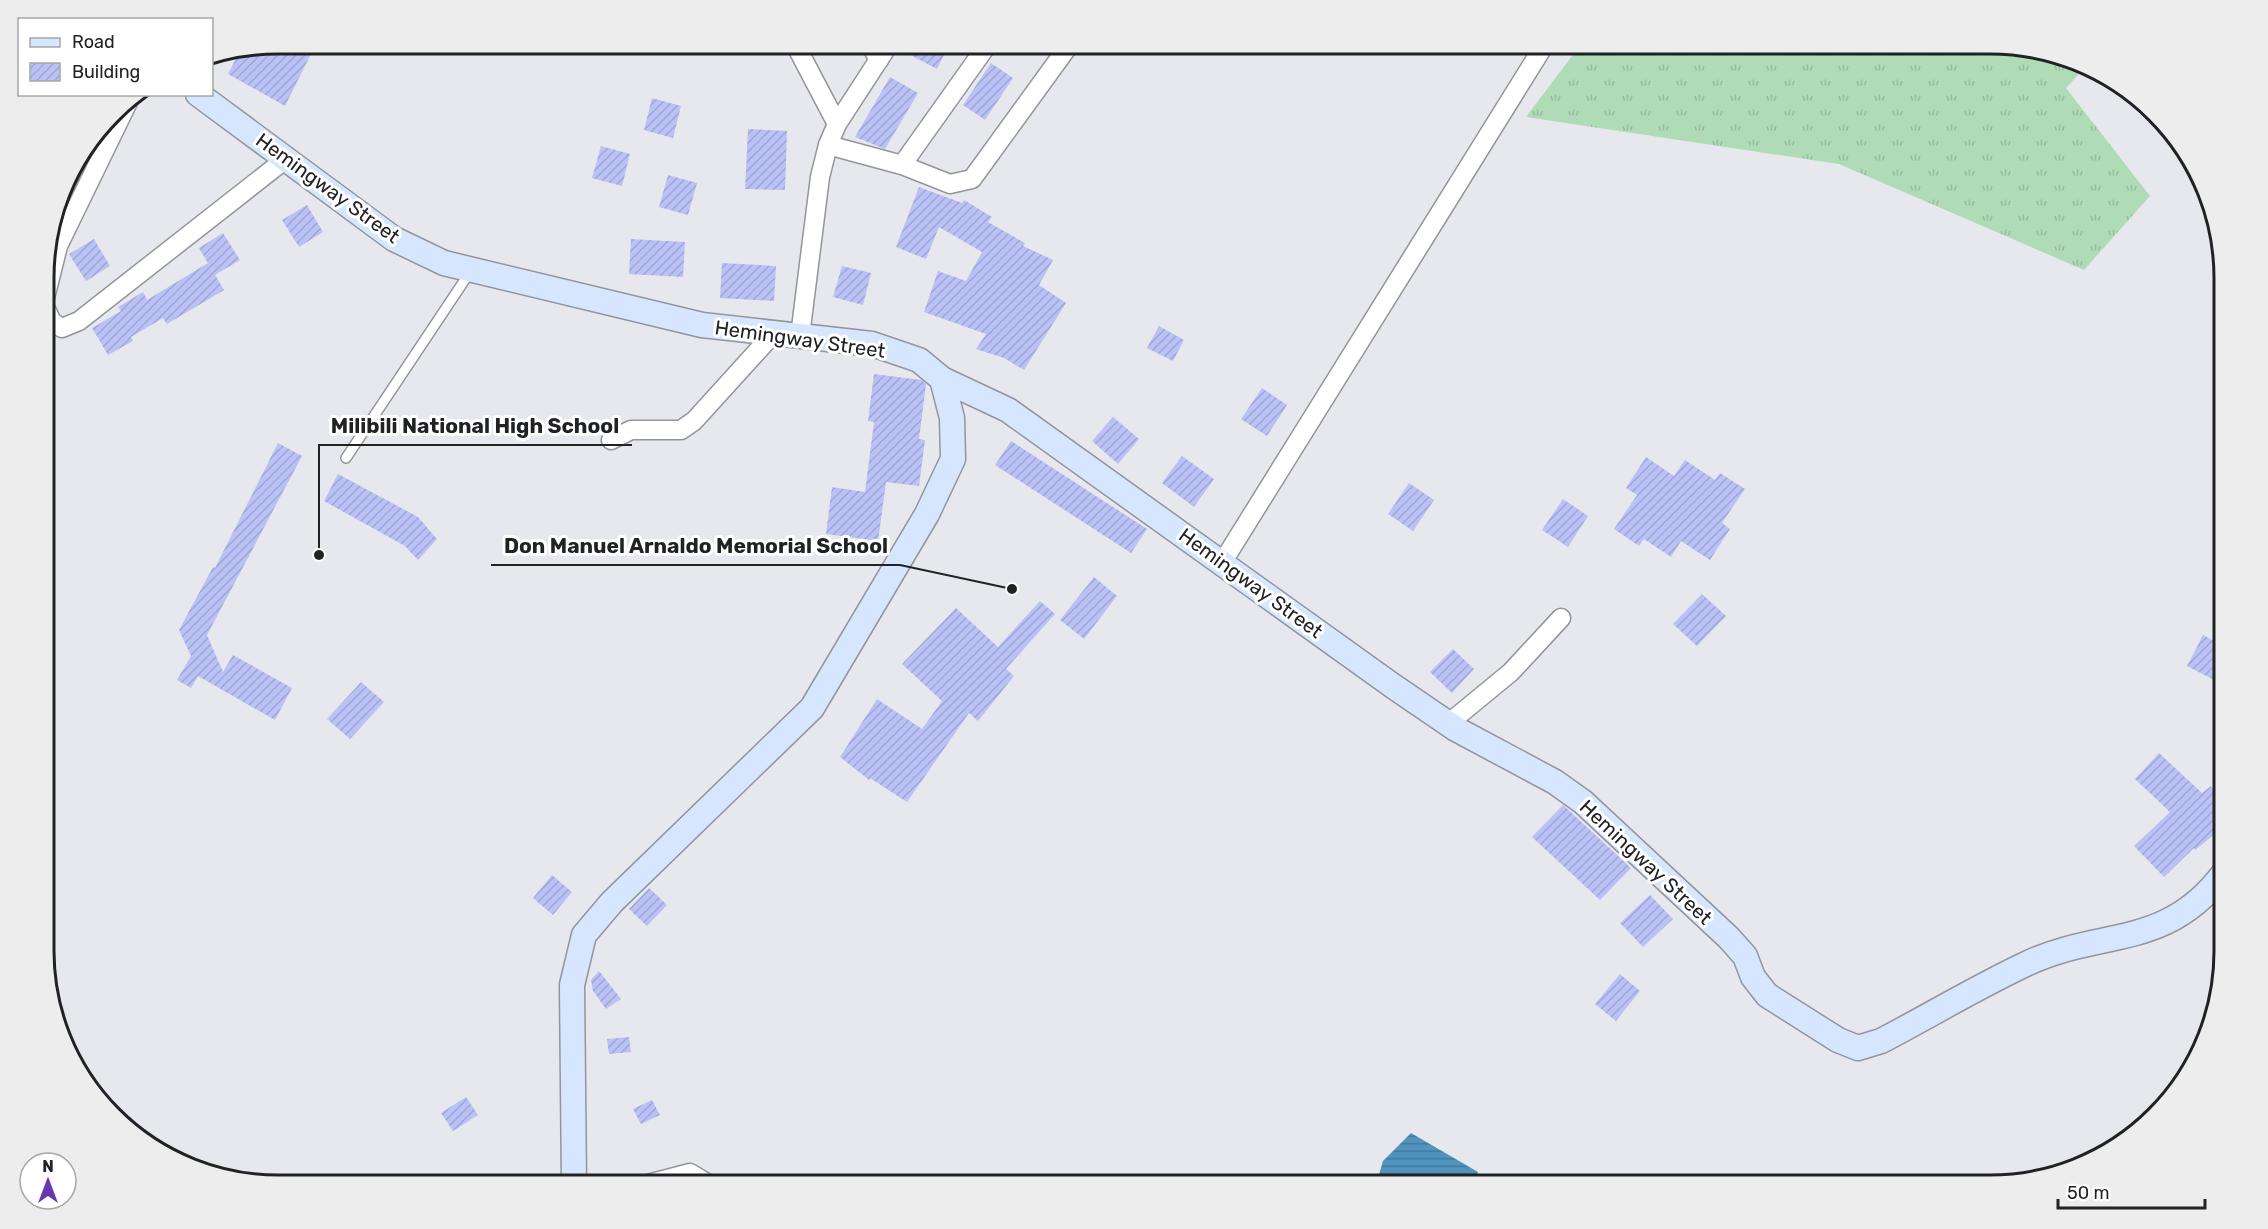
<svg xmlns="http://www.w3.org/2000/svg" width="2268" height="1229" font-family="Rubik,sans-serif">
  <defs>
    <pattern id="grass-tufts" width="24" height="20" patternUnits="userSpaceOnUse" patternTransform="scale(1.5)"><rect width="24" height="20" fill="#b0dbb7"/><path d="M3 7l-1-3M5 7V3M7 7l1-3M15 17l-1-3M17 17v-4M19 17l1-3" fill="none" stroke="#97bc9d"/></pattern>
    <pattern id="water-rules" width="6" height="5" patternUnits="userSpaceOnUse" patternTransform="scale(1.5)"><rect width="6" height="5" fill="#5094be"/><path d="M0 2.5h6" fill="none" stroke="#42789a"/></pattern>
    <pattern id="building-hatch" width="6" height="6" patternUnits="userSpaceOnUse" patternTransform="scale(1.5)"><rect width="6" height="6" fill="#bac1f6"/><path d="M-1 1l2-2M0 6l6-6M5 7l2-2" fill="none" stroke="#a0a6d3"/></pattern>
  </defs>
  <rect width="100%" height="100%" fill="#e7e8ed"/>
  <path fill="url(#grass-tufts)" d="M1581,44H1990L2086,66L2066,88L2150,196L2084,270L1839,164L1526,117Z"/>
  <path fill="url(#water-rules)" d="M1411,1133L1478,1172L1473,1185H1376L1383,1161Z"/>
  <g fill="url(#building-hatch)">
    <path d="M278,44H316L285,106L228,74L240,51Z"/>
    <path d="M900,44H933L946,51L937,69L899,49Z"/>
    <path d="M991,63L1013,78L985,120L963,105Z"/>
    <path d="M890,77L918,93L885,149L855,137Z"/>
    <path d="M652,98L681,106L673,138L644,130Z"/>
    <path d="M748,129L787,131L785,190L745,189Z"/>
    <path d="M601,146L630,154L622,186L592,178Z"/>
    <path d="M668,175L697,183L688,215L659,207Z"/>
    <path d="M919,187L962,203L964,200L992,217L988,222L1025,243L1023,246L1053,260L1039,285L1066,303L1024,370L1004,358L976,349L986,334L924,312L938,271L966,281L982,252L939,227L926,259L896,247Z"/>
    <path d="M307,205L323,232L299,247L282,220Z"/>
    <path d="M223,233L240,260L215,275L199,248Z"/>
    <path d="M94,239L110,266L86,281L69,254Z"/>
    <path d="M631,239L685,242L683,277L629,274Z"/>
    <path d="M208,263L224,290L167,324L163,318L131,337L133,341L108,355L92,328L121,311L118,307L143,292L147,300Z"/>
    <path d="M722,263L776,266L774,301L720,298Z"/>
    <path d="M842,266L871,273L863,305L833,297Z"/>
    <path d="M1159,326L1184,340L1173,361L1147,348Z"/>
    <path d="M874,374L921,380L926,384L919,439L925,440L919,486L886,482L878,541L826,534L832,487L865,492L874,422L868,421Z"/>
    <path d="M1262,388L1287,405L1267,436L1241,419Z"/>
    <path d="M1113,417L1139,439L1118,464L1092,441Z"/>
    <path d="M1011,441L1147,529L1131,553L995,465Z"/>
    <path d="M278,443L302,456L207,635L223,672L233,655L292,688L275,720L198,676L191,688L177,680L191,656L179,630L213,567L215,568Z"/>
    <path d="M1182,456L1214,479L1194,507L1162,483Z"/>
    <path d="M1646,457L1674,476L1685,460L1715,480L1720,473L1745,489L1722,523L1730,529L1710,560L1681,541L1671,557L1644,539L1639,546L1614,529L1637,495L1626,488Z"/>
    <path d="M338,474L418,517L437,539L418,560L405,546L324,501Z"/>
    <path d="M1409,483L1434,500L1413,531L1388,514Z"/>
    <path d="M1563,499L1588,516L1568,547L1542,530Z"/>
    <path d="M1094,577L1117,596L1084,639L1060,620Z"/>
    <path d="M1702,594L1726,616L1697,646L1673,624Z"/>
    <path d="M1040,601L1055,614L1006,669L1014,676L978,721L969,713L907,802L870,778L869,780L840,757L877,699L922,729L942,701L902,664L956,608L998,647Z"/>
    <path d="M2203,635L2224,646V685L2187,666Z"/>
    <path d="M1453,649L1474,669L1452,693L1430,672Z"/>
    <path d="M361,682L384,702L350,739L327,719Z"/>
    <path d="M2159,753L2202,793L2211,786L2224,803V827L2195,850L2194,848L2164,877L2134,846L2170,812L2135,779Z"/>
    <path d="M1563,805L1631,868L1600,900L1532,837Z"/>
    <path d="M552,875L572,892L553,915L533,898Z"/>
    <path d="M649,888L667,905L647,926L629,909Z"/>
    <path d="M1650,895L1673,919L1643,947L1620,923Z"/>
    <path d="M599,971L621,999L606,1009L593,991L591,980Z"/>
    <path d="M1620,974L1640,991L1616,1021L1595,1004Z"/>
    <path d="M629,1037L631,1052L609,1054L607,1039Z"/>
    <path d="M466,1097L478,1115L453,1131L441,1113Z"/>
    <path d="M652,1100L660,1115L641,1124L633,1109Z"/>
  </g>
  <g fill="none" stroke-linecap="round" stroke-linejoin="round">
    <g stroke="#94959a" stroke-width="12">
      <path id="lane" d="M346,458L470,272"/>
    </g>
    <g stroke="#94959a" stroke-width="21">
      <g id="street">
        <path d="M795,44L837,124"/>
        <path d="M870,44L879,60"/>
        <path d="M828,145L902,165L950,184L972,179L1070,44"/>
        <path d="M902,165L988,44"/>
        <path d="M44,302L58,246L130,98"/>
        <path d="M44,305L52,322L62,328L79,321L287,158"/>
        <path d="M800,336L820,177L828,145L837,124L889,44"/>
        <path d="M611,440L631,430H681L694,421L773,334"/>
        <path d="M1222,563L1545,44"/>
        <path d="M1449,723L1511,672L1561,618"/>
        <path d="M644,1185L690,1173L710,1185"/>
      </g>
    </g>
    <g stroke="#94959a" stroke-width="27">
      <g id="secondary">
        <path d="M198,94L394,239L444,263L702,325L872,344L919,360L942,379L1008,410L1393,686L1456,729L1555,782L1583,802L1729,938L1745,956L1753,977L1767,995L1838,1040L1858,1048L1881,1041C1929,1016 1977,987 2026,964C2101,928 2165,951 2224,873"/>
        <path d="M574,1185L572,985L584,935L612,902L812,708L927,514L953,459L952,418L942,379"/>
      </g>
    </g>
    <use href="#lane" stroke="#fff" stroke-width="9"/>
    <use href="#street" stroke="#fff" stroke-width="18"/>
    <use href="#secondary" stroke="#d6e6fe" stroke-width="24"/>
  </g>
  <g text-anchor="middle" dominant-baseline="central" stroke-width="6" stroke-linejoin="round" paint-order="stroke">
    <g font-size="20" fill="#212223" stroke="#fff">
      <text transform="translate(328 188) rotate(36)">Hemingway Street</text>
      <text transform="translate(800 339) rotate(8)">Hemingway Street</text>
      <text transform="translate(1251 583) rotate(36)">Hemingway Street</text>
      <text transform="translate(1646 862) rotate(43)">Hemingway Street</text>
    </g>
  </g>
  <path d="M0 0H2268V1229H0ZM278 54H1990A224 224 0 0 1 2214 278V951A224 224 0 0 1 1990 1175H278A224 224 0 0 1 54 951V278A224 224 0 0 1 278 54Z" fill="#ededed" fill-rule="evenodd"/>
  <path fill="none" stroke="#212223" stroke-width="3" d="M278 54H1990A224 224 0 0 1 2214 278V951A224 224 0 0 1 1990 1175H278A224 224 0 0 1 54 951V278A224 224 0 0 1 278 54Z"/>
  <path fill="none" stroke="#212223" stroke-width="2" d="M319 555L319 445H632M1012 589L900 565H491"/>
  <g fill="#212223" stroke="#fff" stroke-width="2">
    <circle cx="319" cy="555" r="6"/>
    <circle cx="1012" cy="589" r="6"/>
  </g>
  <g font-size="21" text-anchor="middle" font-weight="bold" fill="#212223" stroke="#fff" stroke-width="6" stroke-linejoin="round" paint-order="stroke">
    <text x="475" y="433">Milibili National High School</text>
    <text x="696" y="553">Don Manuel Arnaldo Memorial School</text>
  </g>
  <rect x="18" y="18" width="195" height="78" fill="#ffffff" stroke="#a6a7a7" stroke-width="1.5"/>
  <rect x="30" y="38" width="30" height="9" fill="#d6e6fe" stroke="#a6a7a7" stroke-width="1.5"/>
  <text x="72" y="48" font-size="18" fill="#212223">Road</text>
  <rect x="30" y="63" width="30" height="18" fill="url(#building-hatch)" stroke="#a6a7a7" stroke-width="1.5"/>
  <text x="72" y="78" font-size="18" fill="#212223">Building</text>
  <g transform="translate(48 1181)"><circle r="28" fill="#ffffff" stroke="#a6a7a7" stroke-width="1.5"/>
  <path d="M0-4.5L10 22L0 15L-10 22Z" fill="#6837ae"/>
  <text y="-9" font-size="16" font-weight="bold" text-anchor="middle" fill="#212223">N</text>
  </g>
  <path d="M2058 1199v9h147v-9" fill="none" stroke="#212223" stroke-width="3"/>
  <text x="2067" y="1199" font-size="18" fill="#212223" stroke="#ffffff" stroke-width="4.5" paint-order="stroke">50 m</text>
</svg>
